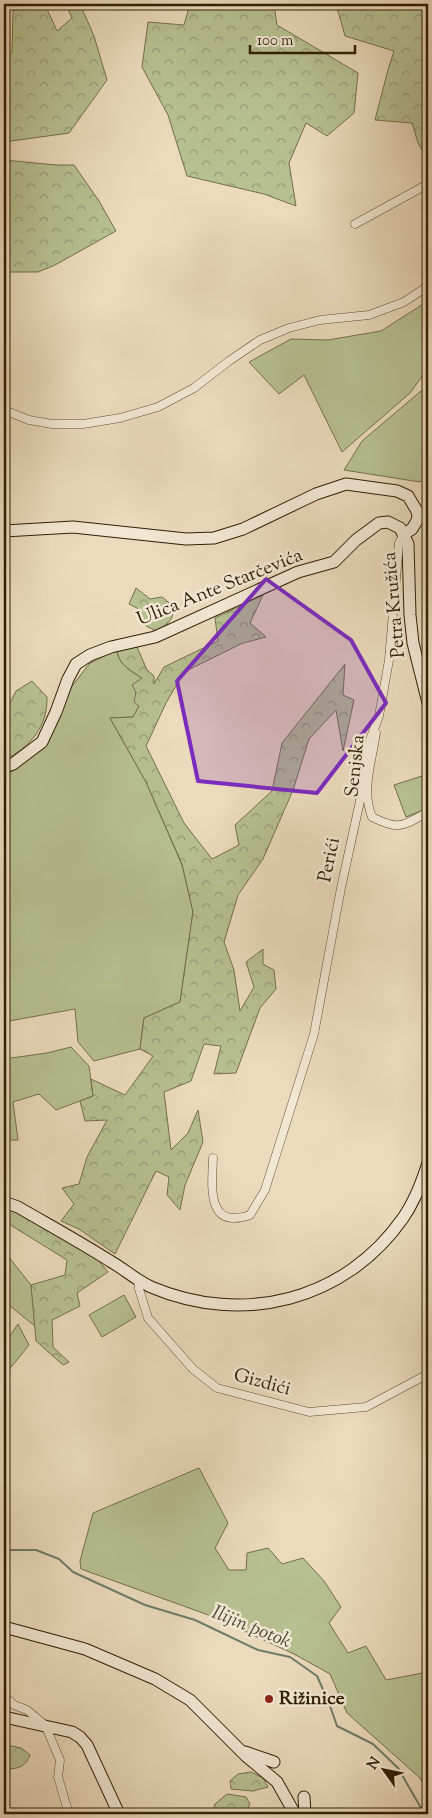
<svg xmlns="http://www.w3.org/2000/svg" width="432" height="1818" font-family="'Sorts Mill Goudy',serif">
  <defs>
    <pattern id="forest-crowns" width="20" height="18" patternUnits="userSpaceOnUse" patternTransform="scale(1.25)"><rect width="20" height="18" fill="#b7c091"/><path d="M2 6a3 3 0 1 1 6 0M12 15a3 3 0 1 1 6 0" fill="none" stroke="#959b74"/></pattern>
  </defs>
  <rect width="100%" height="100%" fill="#ebdabc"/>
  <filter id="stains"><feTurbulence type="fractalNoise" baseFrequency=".004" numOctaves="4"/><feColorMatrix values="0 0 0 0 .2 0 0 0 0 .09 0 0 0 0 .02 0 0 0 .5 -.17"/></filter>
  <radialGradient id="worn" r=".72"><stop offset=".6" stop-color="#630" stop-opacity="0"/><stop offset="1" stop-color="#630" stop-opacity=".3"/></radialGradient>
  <g fill="#b7c091" stroke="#746f4a">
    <path d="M428,301V368L410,393L342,452L304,375L279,394L249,362L291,339L328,340L381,331Z"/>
    <path d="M428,385V471L420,482L344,470L362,441Z"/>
    <path d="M117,650C118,664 131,672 143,678L136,692L139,706L133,717L110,718L146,782L182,865L193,912L180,1002L144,1018L140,1049L94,1061L78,1042L75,1009L4,1022V775L11,772L45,747L72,686L90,663Z"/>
    <path d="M422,776L428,793V808L406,817L394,785Z"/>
    <path d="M71,1047L89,1066L93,1096L56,1110L39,1094L13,1102L18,1140H4V1059L47,1053Z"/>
    <path d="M4,1251L31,1285L36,1327L4,1301Z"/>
    <path d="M124,1295L136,1317L102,1337L89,1315Z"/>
    <path d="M18,1324L29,1345L8,1371L4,1368V1334L9,1337Z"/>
    <path d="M199,1468L228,1523L215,1548L229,1570H246L247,1553L268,1548L282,1564L303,1558L324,1581L341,1607L329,1623L348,1653L366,1646L386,1680L428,1672V1794L420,1778L347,1713L330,1674L294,1654L214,1617L81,1569L80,1561L93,1513Z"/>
  </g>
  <g fill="url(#forest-crowns)" stroke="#746f4a">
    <path d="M22,4L46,7L57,31L72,18L66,4H80L94,36L107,80L69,133L4,142V57L12,52L13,11Z"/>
    <path d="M190,4H274L277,25L358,73L354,113L327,136L306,123L289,163L296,206L264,194L187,176L168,115L142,67L148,22L184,25Z"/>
    <path d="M336,4H428V154L425,155L418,143L412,123L375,120L388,70L394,51L345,36Z"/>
    <path d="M4,160L56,165H74L99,201L116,231L55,265L38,272H4Z"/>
    <path d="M136,588L150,599L162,597C165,599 169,602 171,606C178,617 165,627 156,631L146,626L137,608L129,604Z"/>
    <path d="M263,595L250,623L266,637L243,643L184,672L166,703L146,746L184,823L212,859L239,845L235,825L272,791L282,743L345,664L343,695L354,700L343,751L336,710L309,739L293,790L263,859L238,895L224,942L234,970L240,1011L254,987L246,962L263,949V964L274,970L276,989L260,1008L236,1073L214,1074L221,1046L204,1044L191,1081L164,1092L171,1150L188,1133L198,1110L203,1142L185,1185L180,1210L167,1195L169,1177L156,1171L115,1254L79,1229L61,1221L74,1204L62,1188L79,1184L87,1157L107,1120L85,1121L80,1101L93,1096L91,1079L125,1095L153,1056L140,1049L144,1018L180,1002L193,912L182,864L146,782L110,718L133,717L139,706L134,702L136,692L132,685L142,678C131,671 118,664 117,650L137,647L147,670L154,676V684L164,667L218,641L215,618Z"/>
    <path d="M32,681L47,697C48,726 30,748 4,760V704L10,703L16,691Z"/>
    <path d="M4,1208L12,1210L99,1261L108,1272L77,1293L80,1306L52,1320L53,1347L69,1362L63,1365L36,1341L31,1285L65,1275L67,1260L4,1221Z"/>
    <path d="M12,1746L21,1748L30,1755C25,1768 17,1769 4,1769V1747Z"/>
    <path d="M251,1772L263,1778L268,1787L253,1791L231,1789L230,1781L238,1774Z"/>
    <path d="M227,1794L246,1797L250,1804L246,1814H212L215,1804Z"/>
  </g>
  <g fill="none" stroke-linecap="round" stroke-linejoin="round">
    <path stroke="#6e7c6c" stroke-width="2" d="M4,1550H36L59,1559L73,1572L145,1605L195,1620L258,1650L290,1657L317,1676L329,1703L337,1726L373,1744L398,1768L421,1808L422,1814"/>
    <g stroke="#5f4d32" stroke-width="9">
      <g id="street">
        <path d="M355,224L428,184"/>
        <path d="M4,410L29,420L52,424H83L120,418L158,407L194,388L229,361L260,340L289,328L320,320L369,315L404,302L428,286"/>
        <path d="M376,733C372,761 361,790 372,817C400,831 402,826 428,812"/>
        <path d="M213,1158C212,1187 206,1230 250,1215L265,1190L314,1034L341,888L360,801L364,756L379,716L389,660L399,543L404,534"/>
        <path d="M138,1280L139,1289L148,1318L193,1369L217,1388L309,1412L366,1407L428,1374"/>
        <path d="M4,1696L14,1705L27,1710L45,1725L60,1760L58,1777L69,1814"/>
        <path d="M4,1773L6,1814"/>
      </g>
    </g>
    <g stroke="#301e04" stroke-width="13">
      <g id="secondary">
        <path d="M4,531L73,527L186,539L214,538L243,529L316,494L346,484L397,491L408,496L417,511L418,519L412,529L404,534"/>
        <path d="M4,767L13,764L42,742L56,712L68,679L76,664L90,655L111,647L155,637L298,572L334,562L356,540L379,523L388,522L400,528L408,544L410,615L413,643L428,703"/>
        <path d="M4,1202L18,1207C49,1225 80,1242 110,1261C124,1269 136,1280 151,1287C243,1326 345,1301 403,1218C415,1201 422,1182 428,1163"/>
        <path d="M4,1627L85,1649L155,1679L190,1700L246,1756L277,1782L295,1814"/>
        <path d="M4,1717L72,1732L80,1737L87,1745L119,1814"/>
        <path d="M245,1752L274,1762"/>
        <path d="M304,1797L305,1814"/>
      </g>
    </g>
    <use href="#street" stroke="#f2e7d3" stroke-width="8"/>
    <use href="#secondary" stroke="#f2e7d3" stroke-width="11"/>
  </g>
  <path fill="#7b2cbf" fill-opacity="0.2" stroke="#7b2cbf" stroke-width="4" stroke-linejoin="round" d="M266,579L351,640L386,703L317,793L198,781L177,681Z"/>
  <circle fill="#8f2418" stroke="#f2e7d3" stroke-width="2" cx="269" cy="1699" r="5"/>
  <g text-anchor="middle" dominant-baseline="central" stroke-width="5" stroke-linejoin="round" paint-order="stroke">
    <g font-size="19" fill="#301e04" stroke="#f2e7d3">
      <text transform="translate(220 588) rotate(-22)">Ulica Ante Starčevića</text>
      <text transform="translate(395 605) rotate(-95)">Petra Kružića</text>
      <text transform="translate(356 766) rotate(-84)">Senjska</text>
      <text transform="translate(330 860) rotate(-78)">Perići</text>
      <text transform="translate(262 1383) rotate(15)">Gizdići</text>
    </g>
    <g font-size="19" font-weight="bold" fill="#301e04" stroke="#f2e7d3" text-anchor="start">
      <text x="279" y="1699">Rižinice</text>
    </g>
    <g font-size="20" font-style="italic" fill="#4f4d38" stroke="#f2e7d3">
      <text transform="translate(251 1628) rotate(22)">Ilijin potok</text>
    </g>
  </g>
  <rect width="432" height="1818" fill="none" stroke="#ebdabc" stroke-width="20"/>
  <rect x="5" y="5" width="422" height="1808" fill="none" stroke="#301e04" stroke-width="2.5"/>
  <rect x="10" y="10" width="412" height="1798" fill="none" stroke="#301e04"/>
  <g transform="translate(384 1770) rotate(303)" stroke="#f2e7d3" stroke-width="4" paint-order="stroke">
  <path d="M0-4L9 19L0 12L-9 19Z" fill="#301e04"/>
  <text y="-8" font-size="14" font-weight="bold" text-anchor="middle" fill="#301e04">N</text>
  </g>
  <path d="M250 45v8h105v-8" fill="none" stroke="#301e04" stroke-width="2.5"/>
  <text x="257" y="45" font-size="15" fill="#301e04" stroke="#f2e7d3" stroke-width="4" paint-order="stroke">100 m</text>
  <rect width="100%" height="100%" filter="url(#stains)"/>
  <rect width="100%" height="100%" fill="url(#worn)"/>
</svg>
